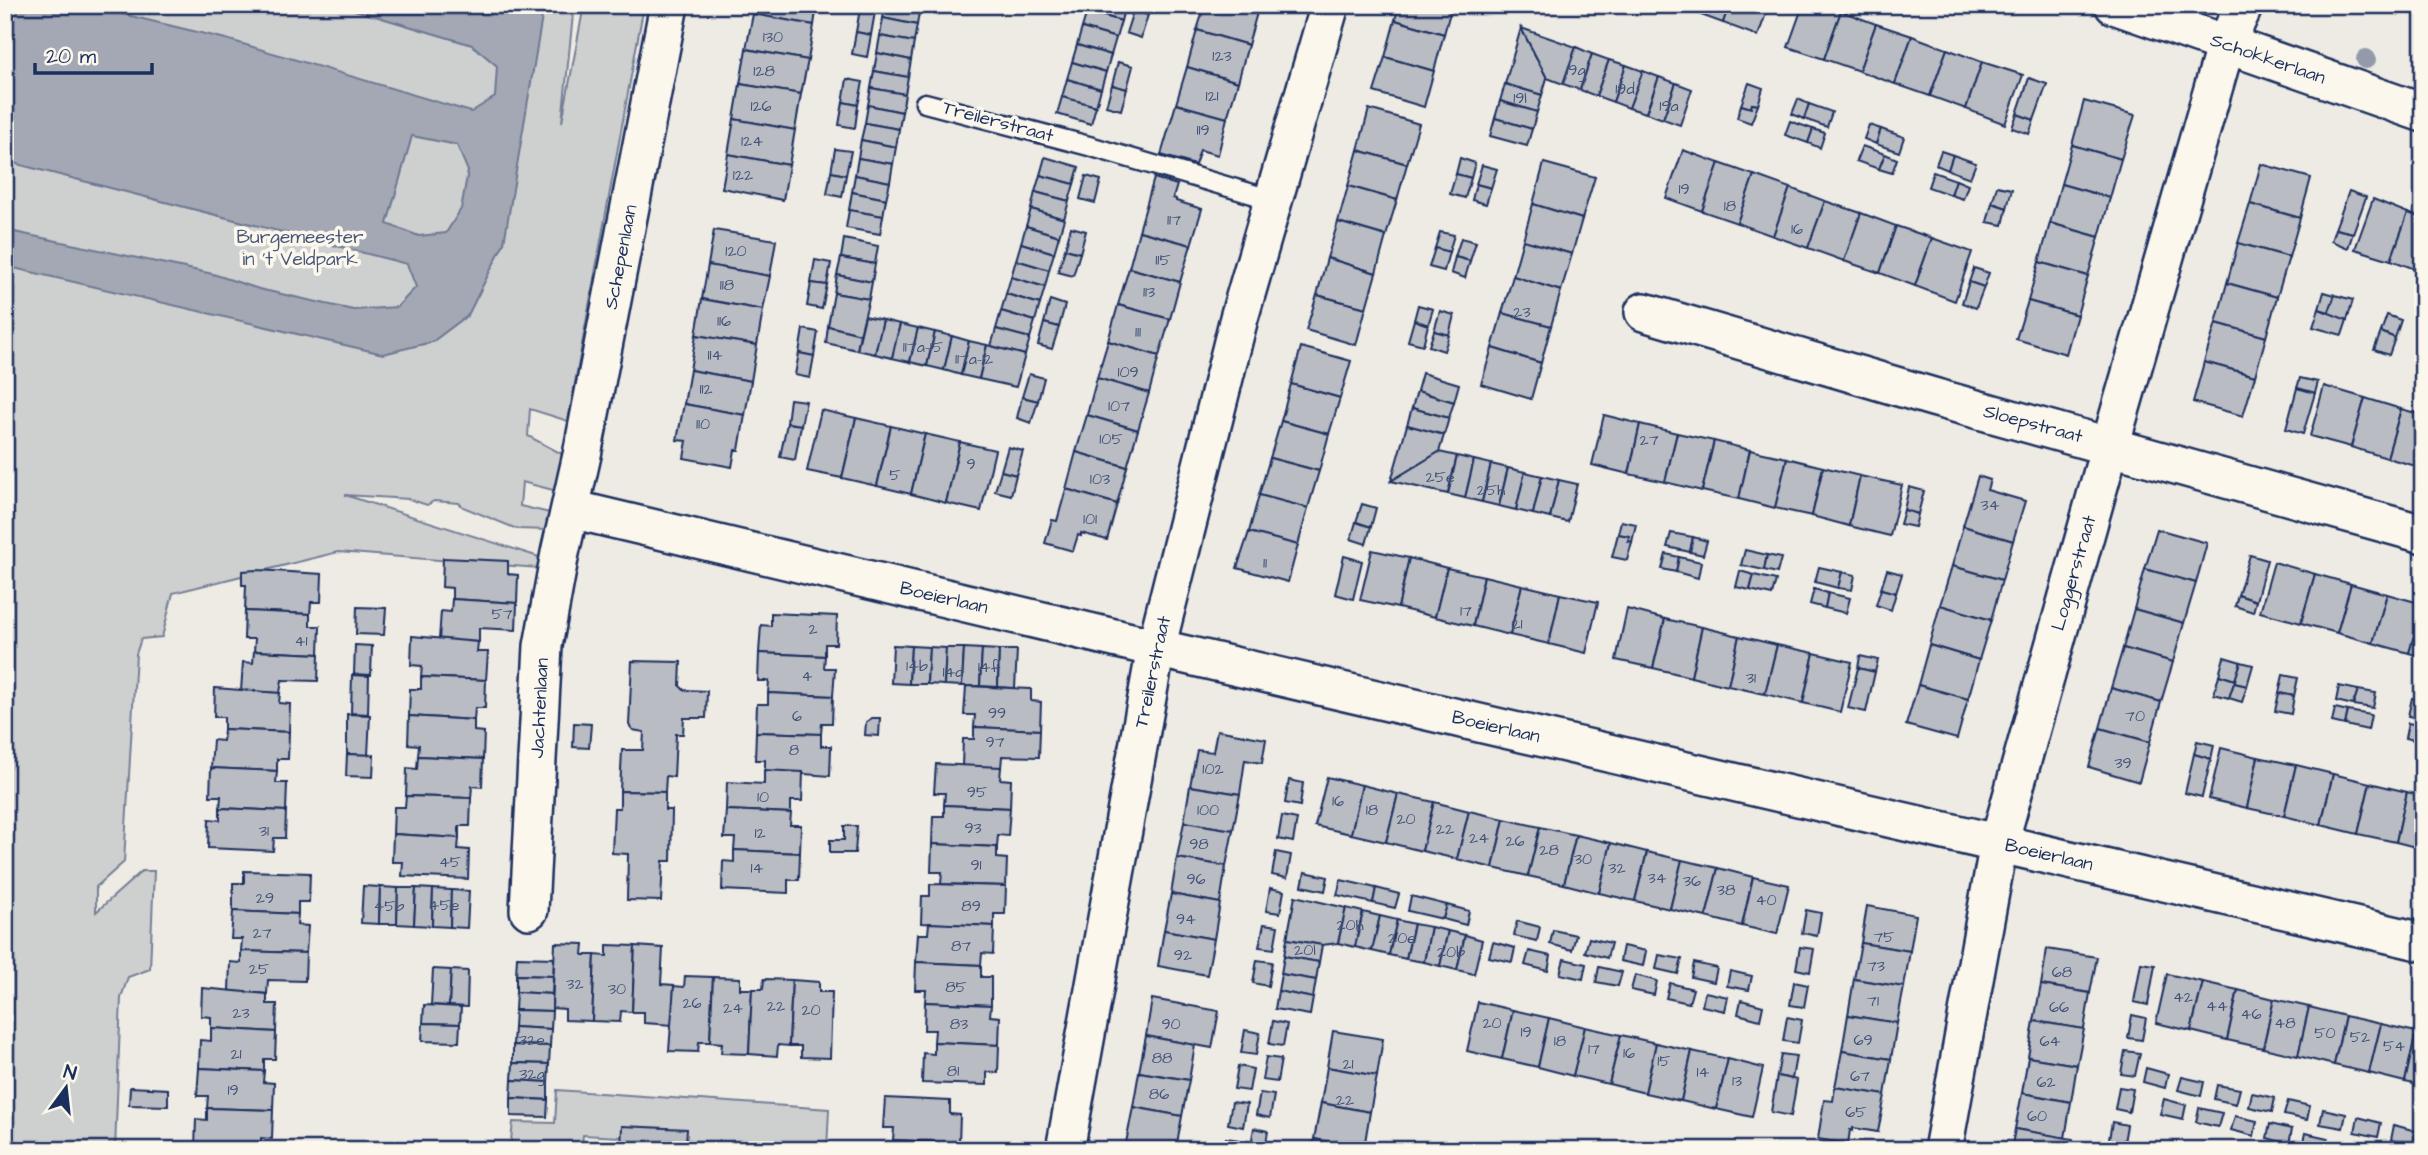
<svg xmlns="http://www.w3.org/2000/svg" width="2428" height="1155" font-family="'Architects Daughter',sans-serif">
  <rect width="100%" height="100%" fill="#eeebe4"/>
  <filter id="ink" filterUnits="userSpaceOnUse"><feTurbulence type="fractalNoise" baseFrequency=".0143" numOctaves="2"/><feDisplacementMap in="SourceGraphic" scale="14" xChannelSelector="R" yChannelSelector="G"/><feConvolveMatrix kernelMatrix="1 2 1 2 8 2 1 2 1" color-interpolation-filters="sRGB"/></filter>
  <g filter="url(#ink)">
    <g fill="#cecfcf" stroke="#747f96" stroke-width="2">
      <path d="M5,5H574L562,122L584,5H644L568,421L530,409L528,436L564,455L557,491L522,482L520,506L554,514L548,530L517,529L463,507L459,503L434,501L427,505L409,499L345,495L542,558L539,568L338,552L173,593L162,637L141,639L136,654L124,862L96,887V912L142,871H154L150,969L128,977L121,998L115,1150H5Z"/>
      <path d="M557,1090L829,1109L827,1150H772V1145L583,1135L581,1150H510L513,1122L555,1123Z"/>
    </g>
    <path fill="#a3a8b4" stroke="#6d7892" stroke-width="2" fill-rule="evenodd" d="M5,5H85L226,39L471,112L495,97L497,66L472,45L338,5H473L488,10L495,5H544L504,243L468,315L432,342L383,354L5,266V230L213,274L259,289L353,310L397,307L416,287L407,264L5,161ZM412,136L457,145L468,171L461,209L446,233L419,236L387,224Z"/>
    <g fill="#b9bcc3" stroke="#1b2f5e" stroke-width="2">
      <path d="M754,5H817L814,25L753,14Z"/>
      <path d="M886,5L920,7L917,25L883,18Z"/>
      <path d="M1089,5H1125L1121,21L1087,11Z"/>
      <path d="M1134,5H1151L1148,15L1133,11Z"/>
      <path d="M1205,5H1246L1258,9L1248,45L1197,30Z"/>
      <path d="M1399,5H1452L1444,34L1395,20Z"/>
      <path d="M1689,5H1729L1723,23L1687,10Z"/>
      <path d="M1729,5H1769L1758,36L1723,23Z"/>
      <path d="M1803,5H1824L1841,11L1824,59L1788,47Z"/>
      <path d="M860,9L875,12L871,35L856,32Z"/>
      <path d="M1087,11L1121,21L1116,38L1082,28Z"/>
      <path d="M1133,11L1148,15L1141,38L1126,33Z"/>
      <path d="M1841,11L1876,24L1859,71L1824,59Z"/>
      <path d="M753,14L814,25L808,60L746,49Z"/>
      <path d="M883,18L917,25L914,42L880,36Z"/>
      <path d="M1395,20L1444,34L1434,71L1385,57Z"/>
      <path d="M1876,24L1912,36L1895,84L1859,71Z"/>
      <path d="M1082,28L1116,38L1111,55L1077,45Z"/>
      <path d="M1521,28L1547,78L1542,95L1505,84Z"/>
      <path d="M1521,28L1576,47L1563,84L1547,78Z"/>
      <path d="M1197,30L1248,45L1238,82L1187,67Z"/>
      <path d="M856,32L871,35L867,57L852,54Z"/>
      <path d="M880,36L914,42L911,60L877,53Z"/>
      <path d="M1912,36L1947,49L1930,96L1895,84Z"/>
      <path d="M1077,45L1111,55L1106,72L1072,62Z"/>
      <path d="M1576,47L1592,54L1580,90L1563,84Z"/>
      <path d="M746,49L808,60L801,94L740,84Z"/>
      <path d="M1947,49L1982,62L1966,109L1930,96Z"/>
      <path d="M877,53L911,60L908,77L874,71Z"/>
      <path d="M1592,54L1609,60L1596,96L1580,90Z"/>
      <path d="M1385,57L1434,71L1424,107L1374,92Z"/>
      <path d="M1609,60L1626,65L1613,102L1596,96Z"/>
      <path d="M1072,62L1106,72L1101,89L1067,79Z"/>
      <path d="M1118,62L1133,66L1127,89L1112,85Z"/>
      <path d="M1982,62L2023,75L2005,124L1966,109Z"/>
      <path d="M1626,65L1643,71L1629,108L1613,102Z"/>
      <path d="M1187,67L1238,82L1227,118L1176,104Z"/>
      <path d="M874,71L908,77L905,94L871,88Z"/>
      <path d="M1643,71L1659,77L1646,113L1629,108Z"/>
      <path d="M1659,77L1676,83L1663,119L1646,113Z"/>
      <path d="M2029,78L2047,84L2034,120L2017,114Z"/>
      <path d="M847,79L863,82L858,105L843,102Z"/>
      <path d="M1067,79L1101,89L1096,106L1062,97Z"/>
      <path d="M1676,83L1692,89L1680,125L1663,119Z"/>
      <path d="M1749,83L1763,88L1758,105L1752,104L1751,108L1741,105Z"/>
      <path d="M740,84L801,94L795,130L734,119Z"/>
      <path d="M1505,84L1542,95L1537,112L1500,101Z"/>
      <path d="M1112,85L1127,89L1121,110L1106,106Z"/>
      <path d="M871,88L905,94L902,112L868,105Z"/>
      <path d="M1062,97L1096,106L1091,124L1057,114Z"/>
      <path d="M1798,99L1809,104L1804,119L1792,114Z"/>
      <path d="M1500,101L1537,112L1532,129L1495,118Z"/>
      <path d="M2084,101L2135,115L2121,159L2072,145Z"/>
      <path d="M843,102L858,105L855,128L839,125Z"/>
      <path d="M1176,104L1227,118L1218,155L1200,150L1195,165L1161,155Z"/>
      <path d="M1752,104L1758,105L1751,123L1737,118L1741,105L1751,108Z"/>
      <path d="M1809,104L1832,112L1827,127L1804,119Z"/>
      <path d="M868,105L902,112L899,129L865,123Z"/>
      <path d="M1369,109L1419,124L1407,164L1358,150Z"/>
      <path d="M2017,114L2034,120L2029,134L2012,128Z"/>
      <path d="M1495,118L1532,129L1527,146L1490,136Z"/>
      <path d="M734,119L795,130L789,165L728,154Z"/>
      <path d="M1790,121L1813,129L1808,143L1785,135Z"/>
      <path d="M865,123L899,129L896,147L861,140Z"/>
      <path d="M1869,125L1881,129L1876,144L1864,139Z"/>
      <path d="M1813,129L1825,133L1820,148L1808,143Z"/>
      <path d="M1881,129L1904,137L1899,152L1876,144Z"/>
      <path d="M861,140L896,147L893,164L858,158Z"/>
      <path d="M2072,145L2121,159L2110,198L2061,184Z"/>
      <path d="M1862,146L1885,154L1879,169L1856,161Z"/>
      <path d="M835,149L851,151L846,175L831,172Z"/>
      <path d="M1358,150L1407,164L1397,200L1348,186Z"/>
      <path d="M1683,150L1719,163L1702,211L1666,198Z"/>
      <path d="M1941,151L1953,155L1948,170L1936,165Z"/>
      <path d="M728,154L789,165L783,200L722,188Z"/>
      <path d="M1885,154L1897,159L1892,173L1879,169Z"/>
      <path d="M1953,155L1976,163L1970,178L1948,170Z"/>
      <path d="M1045,157L1079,167L1074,184L1040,175Z"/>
      <path d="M858,158L893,164L890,182L855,175Z"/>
      <path d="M1460,158L1475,163L1471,178L1456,174Z"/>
      <path d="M1544,163L1595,177L1582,219L1533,204Z"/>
      <path d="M1719,163L1754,175L1737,223L1702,211Z"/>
      <path d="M2261,164L2311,178L2300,218L2250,204Z"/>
      <path d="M1482,165L1497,169L1491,188L1476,184Z"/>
      <path d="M831,172L846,175L842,197L827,194Z"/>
      <path d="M1933,172L1956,180L1951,195L1928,187Z"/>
      <path d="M1456,174L1471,178L1465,198L1450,194Z"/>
      <path d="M855,175L890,182L886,199L852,192Z"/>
      <path d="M1040,175L1074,184L1069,201L1035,192Z"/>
      <path d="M1754,175L1790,188L1773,236L1737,223Z"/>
      <path d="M1086,176L1101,180L1095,203L1080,199Z"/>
      <path d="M1154,178L1177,185L1173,198L1176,199V201L1202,209L1191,245L1139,231Z"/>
      <path d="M1956,180L1968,185L1963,199L1951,195Z"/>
      <path d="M1476,184L1491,188L1486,204L1472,200Z"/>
      <path d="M2061,184L2110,198L2099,237L2050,223Z"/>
      <path d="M1348,186L1397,200L1386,236L1338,222Z"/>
      <path d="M1997,186L2012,189L2007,208L1992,203Z"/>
      <path d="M1790,188L1825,201L1808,248L1773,236Z"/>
      <path d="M2349,191L2366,197L2353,233L2335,229Z"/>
      <path d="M852,192L886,199L883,216L849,210Z"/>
      <path d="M1035,192L1069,201L1064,219L1031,209Z"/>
      <path d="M2373,199L2408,213L2391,260L2355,249Z"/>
      <path d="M1825,201L1861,213L1844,261L1808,248Z"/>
      <path d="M1992,203L2007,208L2003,225L1987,222Z"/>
      <path d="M1533,204L1582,219L1572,254L1523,240Z"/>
      <path d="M2250,204L2300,218L2289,257L2238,243Z"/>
      <path d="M1031,209L1064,219L1059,236L1026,226Z"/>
      <path d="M849,210L883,216L880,234L846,228Z"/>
      <path d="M1861,213L1896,226L1880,273L1844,261Z"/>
      <path d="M2408,213L2423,218V272L2391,260Z"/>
      <path d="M1338,222L1386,236L1376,273L1327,258Z"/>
      <path d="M2050,223L2099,237L2088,276L2039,262Z"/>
      <path d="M1026,226L1059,236L1054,253L1021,243Z"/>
      <path d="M1896,226L1932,238L1915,286L1880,273Z"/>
      <path d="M1071,227L1086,231L1080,253L1065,249Z"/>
      <path d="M2335,229L2353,233L2348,248L2331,241Z"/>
      <path d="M714,230L776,240L770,276L708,265Z"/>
      <path d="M1139,231L1191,245L1180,282L1129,268Z"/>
      <path d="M1440,232L1454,235L1449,252L1435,248Z"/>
      <path d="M1461,238L1476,242L1470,261L1455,257Z"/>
      <path d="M1932,238L1972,252L1955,301L1915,286Z"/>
      <path d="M844,239L878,246L875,264L841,258Z"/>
      <path d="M1523,240L1572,254L1561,291L1513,276Z"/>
      <path d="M1021,243L1054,253L1049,270L1016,260Z"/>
      <path d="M2238,243L2289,257L2277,297L2227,283Z"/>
      <path d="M1435,248L1449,252L1444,271L1429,267Z"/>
      <path d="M1065,249L1080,253L1073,276L1058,272Z"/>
      <path d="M1455,257L1470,261L1465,278L1451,273Z"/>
      <path d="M841,258L875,264L872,282L837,275Z"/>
      <path d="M1327,258L1376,273L1366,308L1317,295Z"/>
      <path d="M815,260L831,263L827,285L811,283Z"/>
      <path d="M1016,260L1049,270L1045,287L1011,277Z"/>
      <path d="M2039,262L2088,276L2077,315L2028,301Z"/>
      <path d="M708,265L770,276L763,310L702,299Z"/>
      <path d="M1129,268L1180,282L1170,319L1118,305Z"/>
      <path d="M1974,268L1989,273L1984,287L1969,282Z"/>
      <path d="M837,275L872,282L869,299L834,293Z"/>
      <path d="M1513,276L1561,291L1551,326L1502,313Z"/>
      <path d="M1011,277L1045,287L1040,304L1006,294Z"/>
      <path d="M1969,282L1984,287L1976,308L1962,303Z"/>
      <path d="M811,283L827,285L822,309L807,306Z"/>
      <path d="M2227,283L2277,297L2266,337L2216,323Z"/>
      <path d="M2324,292L2335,295L2329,312L2319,309Z"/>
      <path d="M834,293L869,299L860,334L828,326Z"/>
      <path d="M1006,294L1040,304L1035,321L1001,311Z"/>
      <path d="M1317,295L1366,308L1356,345L1306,330Z"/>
      <path d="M2335,295L2353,300L2347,320L2328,314Z"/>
      <path d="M702,299L763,310L757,345L696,335Z"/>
      <path d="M1050,300L1065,305L1059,327L1044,323Z"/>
      <path d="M2028,301L2077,315L2066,354L2016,339Z"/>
      <path d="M1118,305L1170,319L1159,356L1108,341Z"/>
      <path d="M1418,305L1433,309L1428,325L1414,320Z"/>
      <path d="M2319,309L2347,320L2342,335L2313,327Z"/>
      <path d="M1001,311L1035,321L1030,338L996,329Z"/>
      <path d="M1440,311L1454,315L1449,335L1434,331Z"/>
      <path d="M1502,313L1551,326L1541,363L1492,348Z"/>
      <path d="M2387,315L2401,320L2395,338L2381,332Z"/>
      <path d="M865,316L883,320L875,354L857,350Z"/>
      <path d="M883,320L900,324L892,358L875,354Z"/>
      <path d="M1414,320L1428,325L1423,345L1408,341Z"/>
      <path d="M1044,323L1059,327L1052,349L1038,345Z"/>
      <path d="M2216,323L2266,337L2255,376L2204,362Z"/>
      <path d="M900,324L918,328L910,362L892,358Z"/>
      <path d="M828,326L860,334L857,350L826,343Z"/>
      <path d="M918,328L935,332L927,366L910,362Z"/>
      <path d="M803,329L818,332L814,356L799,353Z"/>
      <path d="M996,329L1030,338L1025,355L991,346Z"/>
      <path d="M1434,331L1449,335L1444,351L1429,346Z"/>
      <path d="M935,332L952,336L944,370L927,366Z"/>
      <path d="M2381,332L2395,338L2389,355L2374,350Z"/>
      <path d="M696,335L757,345L751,381L690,370Z"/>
      <path d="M952,336L969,341L961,375L944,370Z"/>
      <path d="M969,341L987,345L979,379L961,375Z"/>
      <path d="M1108,341L1159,356L1149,393L1097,378Z"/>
      <path d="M987,345L1025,355L1016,387L979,379Z"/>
      <path d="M1301,347L1351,361L1340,398L1291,384Z"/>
      <path d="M1492,348L1541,363L1531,399L1481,384Z"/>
      <path d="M799,353L814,356L810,378L795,375Z"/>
      <path d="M2204,362L2255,376L2243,416L2193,402Z"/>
      <path d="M690,370L751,381L745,415L684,404Z"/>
      <path d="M1422,373L1459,384L1454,402L1417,391Z"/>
      <path d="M1029,374L1044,378L1038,401L1022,397Z"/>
      <path d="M1097,378L1149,393L1138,430L1087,415Z"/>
      <path d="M2300,378L2318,382L2315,393L2297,388Z"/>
      <path d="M1291,384L1340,398L1329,434L1281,421Z"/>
      <path d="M2324,386L2365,398L2351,447L2310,436Z"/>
      <path d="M2297,388L2315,393L2303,434L2286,429Z"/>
      <path d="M1417,391L1454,402L1449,418L1412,408Z"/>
      <path d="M1022,397L1038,401L1031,423L1017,418Z"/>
      <path d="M2365,398L2401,409L2387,458L2351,447Z"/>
      <path d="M790,399L806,401L801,425L787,423Z"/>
      <path d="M684,404L745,415L739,450H735L732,467L684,458L687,441L677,440Z"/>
      <path d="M1412,408L1449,418L1444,435L1407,425Z"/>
      <path d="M2401,409L2423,415V468L2387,458Z"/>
      <path d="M821,410L856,418L842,478L807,471Z"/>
      <path d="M1087,415L1138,430L1127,467L1076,452Z"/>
      <path d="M1604,415L1640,424L1629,474L1592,465Z"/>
      <path d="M856,418L891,426L877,486L842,478Z"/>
      <path d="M1281,421L1329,434L1319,471L1270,458Z"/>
      <path d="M787,423L801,425L795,460L780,457Z"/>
      <path d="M1640,424L1677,433L1665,482L1629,474Z"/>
      <path d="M1407,425L1444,435L1439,452L1391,481Z"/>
      <path d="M891,426L925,434L911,494L877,486Z"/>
      <path d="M1677,433L1714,441L1702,491L1665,482Z"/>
      <path d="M925,434L960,442L946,503L911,494Z"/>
      <path d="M1714,441L1750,450L1739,499L1702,491Z"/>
      <path d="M960,442L995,450L981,511L946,503Z"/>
      <path d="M1008,447L1023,451L1016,475L1001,471Z"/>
      <path d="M1750,450L1787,458L1775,508L1739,499Z"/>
      <path d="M1076,452L1127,467L1117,504L1066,489Z"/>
      <path d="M1439,452L1457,456L1448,494L1391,481Z"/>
      <path d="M1457,456L1474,460L1465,498L1448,494Z"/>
      <path d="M1270,458L1319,471L1308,508L1259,495Z"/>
      <path d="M1787,458L1823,467L1812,516L1775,508Z"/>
      <path d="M1474,460L1491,464L1482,502L1465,498Z"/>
      <path d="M1491,464L1508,468L1499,506L1482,502Z"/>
      <path d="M1823,467L1860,476L1849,526L1812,516Z"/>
      <path d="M1508,468L1525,472L1516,510L1499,506Z"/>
      <path d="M1001,471L1016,475L1011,495L995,491Z"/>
      <path d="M1525,472L1542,476L1533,514L1516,510Z"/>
      <path d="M1542,476L1559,480L1550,518L1533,514Z"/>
      <path d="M1860,476L1902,485L1890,536L1849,526Z"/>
      <path d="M1978,476L1990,480L1987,490L2025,501L2013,541L1963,526Z"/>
      <path d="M1559,480L1577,484L1568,522L1550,518Z"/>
      <path d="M1909,487L1924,491L1918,514L1904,510Z"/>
      <path d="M1066,489L1117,504L1107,540L1081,533V536L1078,535L1073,551L1045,543L1052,520L1057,521Z"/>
      <path d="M1259,495L1308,508L1298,545L1249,532Z"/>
      <path d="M1362,504L1376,508L1371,527L1356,522Z"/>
      <path d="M1904,510L1918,514L1915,527L1900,524Z"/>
      <path d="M1621,521L1636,524L1632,542L1628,541L1629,536L1618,534Z"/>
      <path d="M1356,522L1371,527L1366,544L1351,539Z"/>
      <path d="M1963,526L2013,541L2002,580L1952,566Z"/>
      <path d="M2157,529L2207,543L2196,583L2145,569Z"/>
      <path d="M1249,532L1298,545L1288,582L1237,568Z"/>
      <path d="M1671,533L1693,537L1690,552L1667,547Z"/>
      <path d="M1618,534L1629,536L1628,541L1632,542L1627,560L1612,557Z"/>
      <path d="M1693,537L1707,541L1703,555L1690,552Z"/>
      <path d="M1372,550L1409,558L1398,608L1360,600Z"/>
      <path d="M1745,550L1767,555L1764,570L1741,565Z"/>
      <path d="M1666,554L1679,557L1676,572L1662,569Z"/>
      <path d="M1767,555L1781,558L1777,573L1764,570Z"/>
      <path d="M2250,555L2267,560L2256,601L2238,595Z"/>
      <path d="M1344,556L1362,561L1353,599L1335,594Z"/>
      <path d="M1679,557L1701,562L1698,578L1676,572Z"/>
      <path d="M443,558L508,561V574L518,575L517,603L452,599V588L442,587Z"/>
      <path d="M1409,558L1447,568L1435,617L1398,608Z"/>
      <path d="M2274,562L2315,574L2301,623L2260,612Z"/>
      <path d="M1952,566L2002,580L1991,620L1940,605Z"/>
      <path d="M1819,567L1842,572L1838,588L1815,582Z"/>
      <path d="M1447,568L1484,576L1473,626L1435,617Z"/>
      <path d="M2145,569L2196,583L2184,623L2134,609Z"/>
      <path d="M257,570L322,574L321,602H311L310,614L245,611L246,585H242V571Z"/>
      <path d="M1887,570L1902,574L1896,593L1881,589Z"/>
      <path d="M1740,571L1754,575L1750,590L1736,587Z"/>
      <path d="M1842,572L1855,575L1852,590L1838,588Z"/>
      <path d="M2315,574L2351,584L2337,633L2301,623Z"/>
      <path d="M1754,575L1776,580L1772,595L1750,590Z"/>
      <path d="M1484,576L1522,585L1510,635L1473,626Z"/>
      <path d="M2351,584L2387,594L2373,643L2337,633Z"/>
      <path d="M1522,585L1560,594L1549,644L1510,635Z"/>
      <path d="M1814,589L1828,593L1825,608L1810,604Z"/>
      <path d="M1881,589L1896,593L1891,610L1876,605Z"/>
      <path d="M1828,593L1850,598L1846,613L1825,608Z"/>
      <path d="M1560,594L1598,602L1586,653L1549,644Z"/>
      <path d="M2387,594L2423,604L2409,653L2373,643Z"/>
      <path d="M2238,595L2256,601L2253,612L2235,606Z"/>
      <path d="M452,599L517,603L516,630L479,628V642L439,640L441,611L451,612Z"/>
      <path d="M1940,605L1991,620L1979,660L1929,645Z"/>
      <path d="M2423,606V657L2409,653Z"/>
      <path d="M357,607L386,608L384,635L356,634Z"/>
      <path d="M1627,609L1665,619L1653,668L1616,660Z"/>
      <path d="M2134,609L2184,623L2173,662L2123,648Z"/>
      <path d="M245,611L310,614V626H320L319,654L254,651L255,639H244Z"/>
      <path d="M771,613L837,616L836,644H825V656L759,653L761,625L771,626Z"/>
      <path d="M1665,619L1702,627L1691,677L1653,668Z"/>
      <path d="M1702,627L1739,636L1728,686L1691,677Z"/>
      <path d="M412,636L478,642L477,652H488L486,680L421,677L422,666L411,665Z"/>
      <path d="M1739,636L1777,645L1765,694L1728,686Z"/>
      <path d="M355,645L372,646L371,675L354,674Z"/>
      <path d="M893,645L911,646L909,684L891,683Z"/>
      <path d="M1777,645L1814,653L1803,703L1765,694Z"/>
      <path d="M1929,645L1979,660L1968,699L1918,685Z"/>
      <path d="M911,646L929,647L927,684H909Z"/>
      <path d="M929,647L946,648L944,685L927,684Z"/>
      <path d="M946,648H964L962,686L944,685Z"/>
      <path d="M964,648L982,649L980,686H962Z"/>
      <path d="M2123,648L2173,662L2161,702L2111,688Z"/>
      <path d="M982,649L999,650L998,687L980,686Z"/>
      <path d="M999,650H1017L1015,688L998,687Z"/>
      <path d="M254,651L319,654L318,681L282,680L280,693L241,691L243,662L253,663Z"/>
      <path d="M759,653L825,656L824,668H835L833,696L768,693L769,681H758Z"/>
      <path d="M1814,653L1852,662L1840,712L1803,703Z"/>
      <path d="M1860,656L1878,660L1875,672L1858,668Z"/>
      <path d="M2224,657L2241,662L2235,680L2219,675Z"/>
      <path d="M632,661L681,662L680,686L684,690L707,691L706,718H684L683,734H676L674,777L666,776L665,792L620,791L622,750H643L644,732L633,730L629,725Z"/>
      <path d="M2241,662L2253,665L2247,686L2234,683Z"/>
      <path d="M1858,668L1875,672L1866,712L1848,708Z"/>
      <path d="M352,675L369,676L368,714L351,713Z"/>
      <path d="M2219,675L2235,680L2229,698L2214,694Z"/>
      <path d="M2283,675L2298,678L2294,696L2279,693Z"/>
      <path d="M421,677L486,680L485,708H475L474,720L409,716L410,689H421Z"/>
      <path d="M2234,683L2247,686L2242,702L2229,698Z"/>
      <path d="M1918,685L1968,699L1957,739L1906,725Z"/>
      <path d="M966,686L1031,689V701L1041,702L1040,730L974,727L975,715H964Z"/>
      <path d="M2339,686L2358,690L2353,705L2336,701Z"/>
      <path d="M215,688L280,693L279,703L290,704L289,732L224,729V717H214Z"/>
      <path d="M2111,688L2161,702L2150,742L2100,728Z"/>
      <path d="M2358,690L2376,693L2373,708L2353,705Z"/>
      <path d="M768,693L833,696L832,723H822L821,734L756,732L757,704H768Z"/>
      <path d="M2279,693L2294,696L2291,714L2275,711Z"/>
      <path d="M2412,698L2423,700V719L2408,716Z"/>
      <path d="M2335,708L2348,711L2345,725L2332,722Z"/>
      <path d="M2348,711L2371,715L2368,730L2345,725Z"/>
      <path d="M347,714L370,715L368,755L347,754Z"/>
      <path d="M409,716L474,720V731L484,732L483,759L418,756L419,745L408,744Z"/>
      <path d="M872,718H880L879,736L865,735L866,722Z"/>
      <path d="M574,723L591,724L589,748L573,747Z"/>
      <path d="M2408,723L2423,726L2419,741L2405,738Z"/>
      <path d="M974,727L1040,730L1039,757L1002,756L1001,768L962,766L963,739H974Z"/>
      <path d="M2100,728L2150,742L2139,782L2089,767Z"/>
      <path d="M224,729L289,732L288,759H277V771L211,768L213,740L223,741Z"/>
      <path d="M1217,730L1266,739L1262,763L1245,760L1240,794L1190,786L1197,750L1213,752Z"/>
      <path d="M756,732L821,734V746H831L830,776L765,771V760H755Z"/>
      <path d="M2197,741L2214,745L2211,759L2194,754Z"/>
      <path d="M2221,748L2258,757L2247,808L2209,799Z"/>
      <path d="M347,754L374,755L373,777L346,776Z"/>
      <path d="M2194,754L2211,759L2202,797L2185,793Z"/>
      <path d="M418,756L483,759L482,787L472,786L471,798L406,796L407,768L417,769Z"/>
      <path d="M2258,757L2296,765L2284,816L2247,808Z"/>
      <path d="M936,764L1001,767L1000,779L1011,780L1010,808L944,805L945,793H934Z"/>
      <path d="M2296,765L2333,774L2321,825L2284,816Z"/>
      <path d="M211,768L277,771L276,783H287L286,811L220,808L221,796H210Z"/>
      <path d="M764,770L803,772L802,801H791V813L726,810L727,782L764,784Z"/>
      <path d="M2333,774L2370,783L2358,834L2321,825Z"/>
      <path d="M1327,777L1362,785L1351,834L1315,826Z"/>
      <path d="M1289,780L1303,783L1300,806L1285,803Z"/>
      <path d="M2370,783L2407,792L2396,842L2358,834Z"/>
      <path d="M1362,785L1398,794L1386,842L1351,834Z"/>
      <path d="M1190,786L1240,794L1233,830L1184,822Z"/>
      <path d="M620,791L665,792V810H672L671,861H663L661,901L627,900L628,854L612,853L614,808H620Z"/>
      <path d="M2407,792L2423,796V849L2396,842Z"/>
      <path d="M1398,794L1434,802L1422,851L1386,842Z"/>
      <path d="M406,796L471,798L470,826H459V838L393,834L394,807H405Z"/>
      <path d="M1434,802L1469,811L1457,859L1422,851Z"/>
      <path d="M944,805L1010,808L1008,836L998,835L997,847L932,844L933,816H944Z"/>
      <path d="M220,808L286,811L285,838H274L273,851L208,848L209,819L220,820Z"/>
      <path d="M726,810L791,813L790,825H801L800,853L734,850L735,838H724Z"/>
      <path d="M1469,811L1504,819L1493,868L1457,859Z"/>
      <path d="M1282,816L1297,819L1293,842L1278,839Z"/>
      <path d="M1504,819L1540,827L1528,876L1493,868Z"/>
      <path d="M1184,822L1233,830L1226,866L1177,858Z"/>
      <path d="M844,826H857L855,853H830V840H844Z"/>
      <path d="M1540,827L1576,835L1564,884L1528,876Z"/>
      <path d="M393,834L459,838L458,849L469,850L468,879L402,876L403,862H392Z"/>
      <path d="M1576,835L1611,843L1599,893L1564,884Z"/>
      <path d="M1611,843L1647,852L1635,901L1599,893Z"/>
      <path d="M932,844L997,847V858L1007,859L1006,886L941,884L942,872H931Z"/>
      <path d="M734,850L800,853L799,880H788V893L722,890L723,861L734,862Z"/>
      <path d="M1276,852L1291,855L1287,878L1272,875Z"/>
      <path d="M1647,852L1682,860L1670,909L1635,901Z"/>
      <path d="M1177,858L1226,866L1220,903L1171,894Z"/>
      <path d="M1682,860L1718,868L1706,917L1670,909Z"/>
      <path d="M1718,868L1753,877L1742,926L1706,917Z"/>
      <path d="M244,871L310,873L309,902H298V914L233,911V883H244Z"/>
      <path d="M1305,872L1328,877L1325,891L1302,886Z"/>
      <path d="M1753,877L1789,885L1777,934L1742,926Z"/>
      <path d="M1341,880L1376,888L1373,903L1337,895Z"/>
      <path d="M930,884L1006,886L1005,914H994V926L921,923L922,896H930Z"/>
      <path d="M363,886L380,887L379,924L361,923Z"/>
      <path d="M380,887L398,888L397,924H379Z"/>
      <path d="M398,888H416L414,925L397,924Z"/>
      <path d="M416,888L433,889L432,926L414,925Z"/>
      <path d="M1270,888L1284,891L1280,913L1266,911Z"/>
      <path d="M1376,888L1399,894L1395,908L1373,903Z"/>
      <path d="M433,889L451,890L450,927L432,926Z"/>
      <path d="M451,890L469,891L467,928L450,927Z"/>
      <path d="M1171,894L1220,903L1214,939L1164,930Z"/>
      <path d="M1295,896L1346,908L1338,943L1322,945L1287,939Z"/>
      <path d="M1411,896L1447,905L1443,919L1408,911Z"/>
      <path d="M1447,905L1469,911L1466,925L1443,919Z"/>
      <path d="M1867,906L1916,915L1910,951L1861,943Z"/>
      <path d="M1346,908L1363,912L1355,947L1338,943Z"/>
      <path d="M1806,910L1821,913L1817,936L1802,933Z"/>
      <path d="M233,911L298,914L297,925L308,926L306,953L241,951L242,939H231Z"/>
      <path d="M1363,912L1380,916L1372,951L1355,947Z"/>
      <path d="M1380,916L1397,920L1389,955L1372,951Z"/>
      <path d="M1397,920L1414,924L1406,959L1389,955Z"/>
      <path d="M1517,921L1540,927L1537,941L1514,936Z"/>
      <path d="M929,923L994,926L993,954L982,953L981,965L916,962L918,934H928Z"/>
      <path d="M1264,924L1278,926L1274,949L1259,947Z"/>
      <path d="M1414,924L1431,927L1424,962L1406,959Z"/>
      <path d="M1431,927L1448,931L1440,966L1424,962Z"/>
      <path d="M1164,930L1214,939L1207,975L1158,966Z"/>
      <path d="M1553,930L1576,935L1572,950L1550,944Z"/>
      <path d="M1448,931L1465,935L1457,970L1440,966Z"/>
      <path d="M1465,935L1482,940L1474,974L1457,970Z"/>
      <path d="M1589,938L1611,943L1607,958L1585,952Z"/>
      <path d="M1287,939L1322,945L1319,962L1284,956Z"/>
      <path d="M1493,942L1515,948L1512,962L1489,957Z"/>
      <path d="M555,943L584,944L583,955H595L592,1021L565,1020V1009L552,1008Z"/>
      <path d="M1861,943L1910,951L1904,987L1854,979Z"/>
      <path d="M607,945L635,946L632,1012L621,1011L620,1022L592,1021L595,955L607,956Z"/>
      <path d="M635,946L663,948L661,984L674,985L673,1025L644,1023V1012H632Z"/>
      <path d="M1623,946L1646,951L1643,966L1620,961Z"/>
      <path d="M1800,947L1814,949L1810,972L1796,969Z"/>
      <path d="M2047,949L2097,957L2090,993L2041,985Z"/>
      <path d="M241,951L306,953L305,981L268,980L267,994L229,991L230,962L241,963Z"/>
      <path d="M1529,951L1551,956L1548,971L1525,965Z"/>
      <path d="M1659,955L1682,959L1678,974L1656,969Z"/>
      <path d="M1284,956L1319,962L1316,980L1281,974Z"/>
      <path d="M517,957L554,958L553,976L516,975Z"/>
      <path d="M1564,959L1586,964L1583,979L1560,974Z"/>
      <path d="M1257,960L1272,962L1268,986L1253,983Z"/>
      <path d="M916,962L981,965V977H991V1005L925,1002L926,990H915Z"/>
      <path d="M1694,963L1717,968L1714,982L1691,977Z"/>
      <path d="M2141,963L2155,965L2148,1005L2134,1002Z"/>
      <path d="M1599,967L1622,972L1618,986L1596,982Z"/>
      <path d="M433,969L451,970L449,1006L431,1005Z"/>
      <path d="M451,970L468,971L467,1007L449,1006Z"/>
      <path d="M1730,971L1752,976L1749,990L1727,986Z"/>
      <path d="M1281,974L1316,980L1313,998L1278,991Z"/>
      <path d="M2167,974L2203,982L2191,1031L2156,1023Z"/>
      <path d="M516,975L553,976L552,994L516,992Z"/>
      <path d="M1635,975L1657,981L1654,995L1631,990Z"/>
      <path d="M685,976L713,977L710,1042H699L698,1052L669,1051L674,986L684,987Z"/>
      <path d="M713,977L740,978V989H752L749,1054L721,1053L722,1043L710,1042Z"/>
      <path d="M764,979L792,980L789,1046L778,1045L777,1056L749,1054L752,989H763Z"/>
      <path d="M1854,979L1904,987L1897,1023L1848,1015Z"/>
      <path d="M792,980L819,982V992H832L830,1058L801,1057V1046H789Z"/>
      <path d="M1794,982L1808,985L1804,1007L1790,1005Z"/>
      <path d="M2203,982L2238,990L2227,1040L2191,1031Z"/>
      <path d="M1670,983L1693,989L1689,1003L1666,998Z"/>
      <path d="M2041,985L2090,993L2084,1029L2034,1021Z"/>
      <path d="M202,988L267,994V1004H277L276,1032L211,1028V1017L201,1016Z"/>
      <path d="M2238,990L2274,999L2263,1048L2227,1040Z"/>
      <path d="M1278,991L1313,998L1310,1015L1275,1009Z"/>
      <path d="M516,992L552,994V1011L515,1010Z"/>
      <path d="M1705,992L1728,997L1725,1011L1702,1006Z"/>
      <path d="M1152,999L1219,1011L1212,1048L1146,1036Z"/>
      <path d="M2274,999L2309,1007L2298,1056L2263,1048Z"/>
      <path d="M1741,1000L1763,1006L1760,1020L1738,1014Z"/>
      <path d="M925,1002L991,1005L990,1016L1000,1017L999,1045L934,1042L935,1030H924Z"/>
      <path d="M1478,1002L1513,1010L1502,1059L1467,1051Z"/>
      <path d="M424,1005L461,1007L460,1024L423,1023Z"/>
      <path d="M2309,1007L2345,1016L2334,1065L2298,1056Z"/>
      <path d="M515,1010L552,1011L551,1029L514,1027Z"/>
      <path d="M1513,1010L1549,1018L1538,1067L1502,1059Z"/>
      <path d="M1848,1015L1897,1023L1891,1059L1842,1051Z"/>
      <path d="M2132,1015L2146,1018L2142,1040L2128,1038Z"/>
      <path d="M2345,1016L2381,1024L2369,1073L2334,1065Z"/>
      <path d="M1787,1017L1802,1020L1798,1043L1783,1041Z"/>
      <path d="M1549,1018L1585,1027L1573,1076L1538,1067Z"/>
      <path d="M1273,1021L1287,1024L1283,1046L1269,1044Z"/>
      <path d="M2034,1021L2084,1029L2077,1065L2028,1057Z"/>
      <path d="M423,1023L460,1024L459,1042L422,1041Z"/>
      <path d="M2381,1024L2416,1032L2405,1082L2369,1073Z"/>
      <path d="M514,1027L551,1029L550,1046L513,1045Z"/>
      <path d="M1585,1027L1621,1035L1609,1084L1573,1076Z"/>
      <path d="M211,1028L276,1032L275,1059H264V1071L199,1068L200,1040L211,1041Z"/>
      <path d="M1245,1030L1260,1033L1256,1055L1241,1053Z"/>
      <path d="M1333,1031L1383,1039L1377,1076L1327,1067Z"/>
      <path d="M2416,1032L2423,1034V1086L2405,1082Z"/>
      <path d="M1621,1035L1656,1043L1645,1093L1609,1084Z"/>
      <path d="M1146,1036L1195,1045L1189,1080L1139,1072Z"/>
      <path d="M934,1042L999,1045L998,1073L987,1072V1085L922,1083L923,1053L934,1054Z"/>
      <path d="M1656,1043L1692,1051L1681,1101L1645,1093Z"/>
      <path d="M513,1045L550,1046L549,1064L513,1063Z"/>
      <path d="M1692,1051L1728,1059L1716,1109L1681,1101Z"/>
      <path d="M1842,1051L1891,1059L1885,1095L1835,1087Z"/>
      <path d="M2125,1051L2140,1053L2135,1076L2121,1074Z"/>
      <path d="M1781,1054L1796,1056L1792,1079L1777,1076Z"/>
      <path d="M1266,1057L1281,1059L1277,1082L1262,1080Z"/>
      <path d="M2028,1057L2077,1065L2071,1102L2022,1093Z"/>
      <path d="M1728,1059L1763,1068L1752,1117L1716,1109Z"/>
      <path d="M513,1063L549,1064L548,1082L512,1080Z"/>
      <path d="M1238,1066L1253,1069L1249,1091L1234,1089Z"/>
      <path d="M1327,1067L1377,1076L1370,1112L1321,1103Z"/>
      <path d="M199,1068L264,1071L263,1082L274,1083L273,1110L207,1108L208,1096H197Z"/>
      <path d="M2146,1068L2168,1074L2165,1088L2143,1082Z"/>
      <path d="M1139,1072L1189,1080L1182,1116L1133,1107Z"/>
      <path d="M1777,1076L1797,1080L1791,1116L1771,1112Z"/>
      <path d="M2182,1077L2204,1082L2201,1096L2178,1090Z"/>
      <path d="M512,1080L548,1082V1100L511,1098Z"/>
      <path d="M2217,1085L2240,1089L2236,1104L2214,1099Z"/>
      <path d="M130,1087L168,1089V1106L129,1105Z"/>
      <path d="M1835,1087L1885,1095L1878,1132L1853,1128V1131L1850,1130L1848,1144L1818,1139L1824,1100L1833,1101Z"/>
      <path d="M2119,1087L2133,1089L2129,1112L2115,1109Z"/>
      <path d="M1260,1093L1274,1095L1270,1118L1256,1115Z"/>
      <path d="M2022,1093L2071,1102L2065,1138L2015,1129Z"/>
      <path d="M2252,1093L2275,1098L2272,1112L2249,1107Z"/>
      <path d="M511,1098L548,1100L547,1117L511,1116Z"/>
      <path d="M885,1098L950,1101V1114L960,1115L959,1143L893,1140L894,1128H883Z"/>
      <path d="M2164,1099L2186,1105L2183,1119L2160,1114Z"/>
      <path d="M2288,1101L2310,1106L2307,1120L2284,1115Z"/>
      <path d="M1232,1102L1247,1104L1243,1127L1228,1124Z"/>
      <path d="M1321,1103L1370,1112L1364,1148L1314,1139Z"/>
      <path d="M1133,1107L1182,1116L1176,1150L1126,1143Z"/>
      <path d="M207,1108L273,1110L272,1139L261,1138V1150L195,1148L196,1119L207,1120Z"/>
      <path d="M2199,1108L2222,1113L2218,1127L2196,1122Z"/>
      <path d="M2323,1109L2346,1114L2343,1128L2320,1124Z"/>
      <path d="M2235,1116L2257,1121L2254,1136L2231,1130Z"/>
      <path d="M2358,1117L2381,1123L2378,1137L2355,1132Z"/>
      <path d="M2112,1122L2127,1125L2123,1148L2108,1145Z"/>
      <path d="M2270,1124L2292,1129L2289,1144L2267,1138Z"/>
      <path d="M2394,1125L2416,1131L2413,1145L2391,1140Z"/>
      <path d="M622,1126L687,1129L686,1142L697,1143V1150H621Z"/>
      <path d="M1254,1128L1268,1131L1265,1150H1250Z"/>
      <path d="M2015,1129L2073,1139L2071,1150H2011Z"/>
      <path d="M2305,1133L2328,1138L2325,1150L2302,1147Z"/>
      <path d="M1226,1138L1240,1140L1238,1150H1224Z"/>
      <path d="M1314,1139L1364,1148V1150H1312Z"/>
      <path d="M893,1140L959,1143V1150H893Z"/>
      <path d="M2341,1141L2363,1146V1150H2339Z"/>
      <path d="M1126,1143L1164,1150H1125Z"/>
    </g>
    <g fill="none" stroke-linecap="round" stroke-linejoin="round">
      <g stroke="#1b2f5e" stroke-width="23">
        <path id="service" d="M925,103L1089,146L1273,200"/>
      </g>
      <g stroke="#1b2f5e" stroke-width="42">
        <g id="minor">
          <path d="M2114,5L2423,113"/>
          <path d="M1644,312L1933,397L2423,534"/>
          <path d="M571,509L1156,648L2423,942"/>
          <path d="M529,910L543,646L560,553L582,455L669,5"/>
          <path d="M1065,1150L1156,648L1239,318L1330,5"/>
          <path d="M1943,1150L1999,843L2110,446L2226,44L2244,5"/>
        </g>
      </g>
      <use href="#service" stroke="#fbf7ec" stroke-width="18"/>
      <use href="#minor" stroke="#fbf7ec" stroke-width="37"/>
    </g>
    <circle fill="#939aaa" cx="2366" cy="59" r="10"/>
  </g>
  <g text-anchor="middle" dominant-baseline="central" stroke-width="7" stroke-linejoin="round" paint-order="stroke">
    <g font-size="16" fill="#425277">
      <text x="773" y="37">130</text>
      <text x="1222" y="56">123</text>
      <text x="1576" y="70">19g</text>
      <text x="764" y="71">128</text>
      <text x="1625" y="89">19d</text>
      <text x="1212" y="96">121</text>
      <text x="1520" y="98">19l</text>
      <text x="761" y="106">126</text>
      <text x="1669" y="106">19a</text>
      <text x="1203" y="130">119</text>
      <text x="752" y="141">124</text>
      <text x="743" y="175">122</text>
      <text x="1684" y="189">19</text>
      <text x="1730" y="206">18</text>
      <text x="1174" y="220">117</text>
      <text x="1797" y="229">16</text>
      <text x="736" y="251">120</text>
      <text x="1163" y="260">115</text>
      <text x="727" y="285">118</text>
      <text x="1149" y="292">113</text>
      <text x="1522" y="312">23</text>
      <text x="724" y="321">116</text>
      <text x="1138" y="332">111</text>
      <text x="923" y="347">117a-15</text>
      <text x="715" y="355">114</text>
      <text x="974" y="359">117a-12</text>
      <text x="1128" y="372">109</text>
      <text x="706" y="389">112</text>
      <text x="1119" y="406">107</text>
      <text x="703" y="424">110</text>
      <text x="1111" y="439">105</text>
      <text x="1649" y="440">27</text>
      <text x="971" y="464">9</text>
      <text x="895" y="475">5</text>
      <text x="1440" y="477">25e</text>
      <text x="1100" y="479">103</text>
      <text x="1491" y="490">25h</text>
      <text x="1990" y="505">34</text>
      <text x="1090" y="519">101</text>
      <text x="1265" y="563">11</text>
      <text x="1466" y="611">17</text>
      <text x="502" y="614">57</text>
      <text x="1517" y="624">21</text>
      <text x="813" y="629">2</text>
      <text x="301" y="641">41</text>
      <text x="917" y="666">14b</text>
      <text x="989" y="667">14f</text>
      <text x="953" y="672">14d</text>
      <text x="807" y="676">4</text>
      <text x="1751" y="678">31</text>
      <text x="997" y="713">99</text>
      <text x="797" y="716">6</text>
      <text x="2135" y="716">70</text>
      <text x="995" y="742">97</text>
      <text x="794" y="750">8</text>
      <text x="2123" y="763">39</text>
      <text x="1213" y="769">102</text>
      <text x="977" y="792">95</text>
      <text x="763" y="797">10</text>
      <text x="1338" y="801">16</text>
      <text x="1208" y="810">100</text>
      <text x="1372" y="810">18</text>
      <text x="1406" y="819">20</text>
      <text x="973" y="828">93</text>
      <text x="1445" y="829">22</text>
      <text x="264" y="831">31</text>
      <text x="760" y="833">12</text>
      <text x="1479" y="838">24</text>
      <text x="1515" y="841">26</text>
      <text x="1199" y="844">98</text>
      <text x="1549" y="850">28</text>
      <text x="1583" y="859">30</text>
      <text x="450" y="862">45</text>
      <text x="976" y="865">91</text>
      <text x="757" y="868">14</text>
      <text x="1617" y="868">32</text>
      <text x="1657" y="878">34</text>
      <text x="1196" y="879">96</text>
      <text x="1692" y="881">36</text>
      <text x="1726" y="890">38</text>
      <text x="265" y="898">29</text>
      <text x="1766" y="900">40</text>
      <text x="444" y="905">45e</text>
      <text x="389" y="906">45b</text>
      <text x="971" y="906">89</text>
      <text x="1186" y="919">94</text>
      <text x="1350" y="925">20h</text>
      <text x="262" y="933">27</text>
      <text x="1884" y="937">75</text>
      <text x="1402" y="938">20e</text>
      <text x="961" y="946">87</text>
      <text x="1305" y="950">20l</text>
      <text x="1451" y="952">20b</text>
      <text x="1183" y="955">92</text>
      <text x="1876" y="966">73</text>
      <text x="259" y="969">25</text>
      <text x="2062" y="972">68</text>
      <text x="575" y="984">32</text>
      <text x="956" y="987">85</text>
      <text x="617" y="989">30</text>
      <text x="2183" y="997">42</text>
      <text x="1873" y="1001">71</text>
      <text x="692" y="1003">26</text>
      <text x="776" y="1006">22</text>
      <text x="2217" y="1006">44</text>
      <text x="2059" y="1007">66</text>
      <text x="733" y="1008">24</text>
      <text x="811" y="1010">20</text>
      <text x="241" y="1013">23</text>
      <text x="2251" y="1014">46</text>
      <text x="1492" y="1023">20</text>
      <text x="2285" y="1023">48</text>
      <text x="959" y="1024">83</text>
      <text x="1171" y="1024">90</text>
      <text x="1526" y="1032">19</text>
      <text x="2325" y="1033">50</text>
      <text x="2360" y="1037">52</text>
      <text x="532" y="1040">32e</text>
      <text x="1863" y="1040">69</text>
      <text x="1560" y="1041">18</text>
      <text x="2050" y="1041">64</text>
      <text x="2394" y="1046">54</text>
      <text x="1594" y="1049">17</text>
      <text x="1629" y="1053">16</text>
      <text x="236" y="1054">21</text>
      <text x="1162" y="1058">88</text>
      <text x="1664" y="1061">15</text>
      <text x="1348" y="1064">21</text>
      <text x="953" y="1071">81</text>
      <text x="1703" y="1072">14</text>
      <text x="532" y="1074">32g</text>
      <text x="1860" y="1076">67</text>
      <text x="1737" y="1081">13</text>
      <text x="2046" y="1082">62</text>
      <text x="233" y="1090">19</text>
      <text x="1159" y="1094">86</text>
      <text x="1345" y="1100">22</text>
      <text x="1856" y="1112">65</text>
      <text x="2037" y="1116">60</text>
    </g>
    <g font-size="19" fill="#1b2f5e" stroke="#fbf7ec">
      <text transform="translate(2268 59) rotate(19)">Schokkerlaan</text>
      <text transform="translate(998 122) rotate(15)">Treilerstraat</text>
      <text transform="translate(621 257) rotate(-79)">Schepenlaan</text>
      <text transform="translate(2033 424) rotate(15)">Sloepstraat</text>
      <text transform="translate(2074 573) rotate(-74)">Loggerstraat</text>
      <text transform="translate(944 598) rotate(13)">Boeierlaan</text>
      <text transform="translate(1153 672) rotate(-78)">Treilerstraat</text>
      <text transform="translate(540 708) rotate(-87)">Jachtenlaan</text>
      <text transform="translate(1496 727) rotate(13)">Boeierlaan</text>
      <text transform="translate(2049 855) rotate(13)">Boeierlaan</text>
    </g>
    <g font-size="19" fill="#48577a" stroke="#fbf7ec">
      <text x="300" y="237">Burgemeester<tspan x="300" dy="22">in 't Veldpark</tspan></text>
    </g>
  </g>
  <rect width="2428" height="1155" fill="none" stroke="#fbf7ec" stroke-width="28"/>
  <rect x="14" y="14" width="2400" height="1127" fill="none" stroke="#1b2f5e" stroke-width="2.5" filter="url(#ink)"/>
  <g transform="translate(66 1088) rotate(15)" stroke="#fbf7ec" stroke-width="5" paint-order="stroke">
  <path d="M0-5L12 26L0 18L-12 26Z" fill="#1b2f5e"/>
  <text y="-10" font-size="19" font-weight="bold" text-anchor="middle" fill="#1b2f5e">N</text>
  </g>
  <path d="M35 63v10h117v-10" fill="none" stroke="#1b2f5e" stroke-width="3.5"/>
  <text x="46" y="63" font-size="21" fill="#1b2f5e" stroke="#fbf7ec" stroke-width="5" paint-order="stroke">20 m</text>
</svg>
